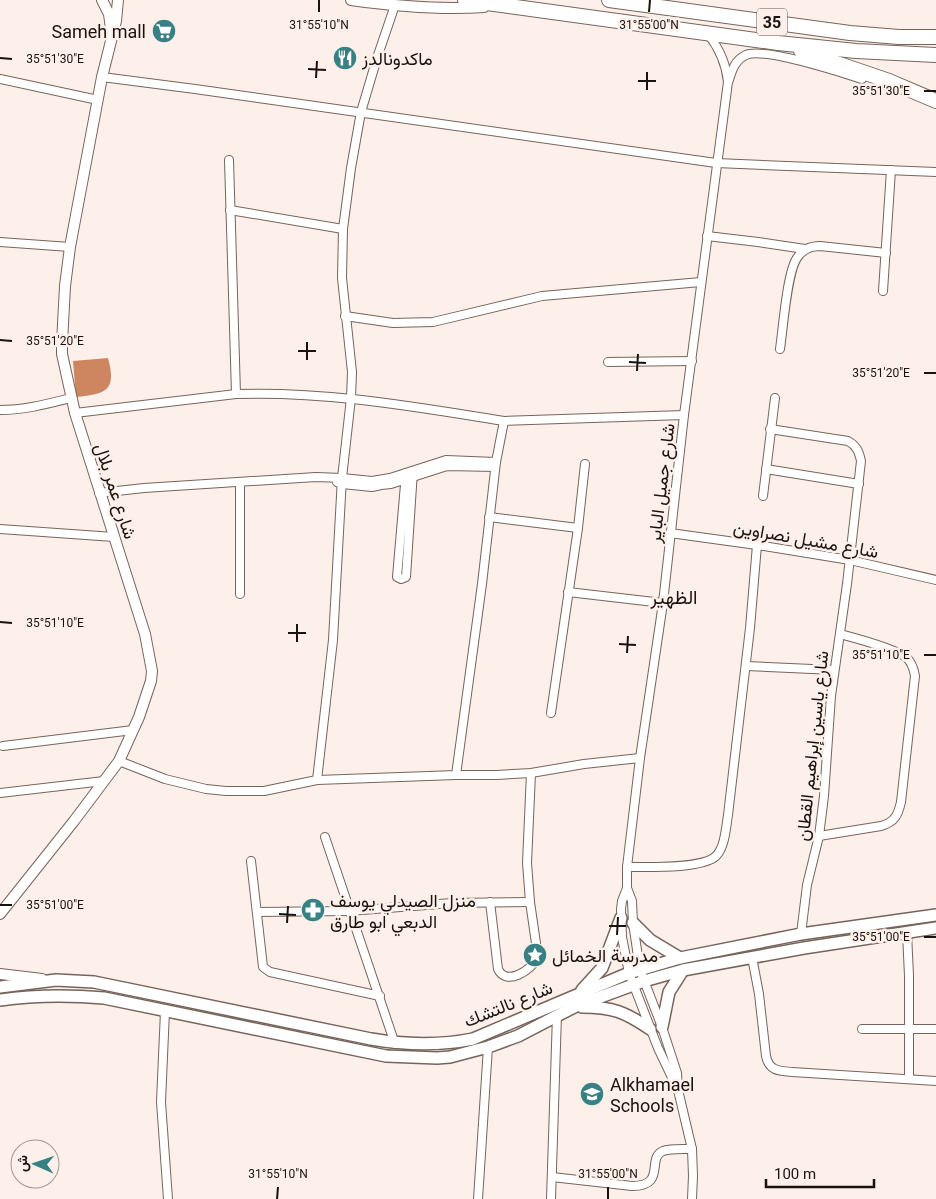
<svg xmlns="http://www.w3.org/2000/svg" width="936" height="1199" font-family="Roboto,Vazirmatn,sans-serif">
  <rect width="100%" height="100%" fill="#fdf0ea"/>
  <path fill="#cd8660" d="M108,358C117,391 106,394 76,397L73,361Z"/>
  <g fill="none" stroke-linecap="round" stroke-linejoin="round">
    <g stroke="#76645b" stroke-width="10">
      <g id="minor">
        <path d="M102,77L195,89L716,163L936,172"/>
        <path d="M0,79L98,100"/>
        <path d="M729,80C732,70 735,60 746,55C764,47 840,72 862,79"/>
        <path d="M229,160L236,394"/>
        <path d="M230,210L343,229"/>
        <path d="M707,236L758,242L805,249"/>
        <path d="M0,242L70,247"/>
        <path d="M883,291L891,170"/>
        <path d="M345,316L393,323L433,322L542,296L701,282"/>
        <path d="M780,349C783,329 787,272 797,258C802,250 810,246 820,246L886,253"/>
        <path d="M608,362L692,361"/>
        <path d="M0,410C25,410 47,404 71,398"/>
        <path d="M75,413L236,394C327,391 415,407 504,421"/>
        <path d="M770,429L848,441C857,446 859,452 861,461L847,584L831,696L824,796L819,836L807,885L801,934"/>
        <path d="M766,469L859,484"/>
        <path d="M406,473L397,577L401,579L406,577L413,471"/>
        <path d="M240,482V594"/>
        <path d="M337,482L342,484L372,487L381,485L391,484L447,466L495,467"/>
        <path d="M99,493L144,488L316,477L342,478L372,481L390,478L446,460L496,462"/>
        <path d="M763,496L775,398"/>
        <path d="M489,517L578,528"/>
        <path d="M0,529L114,537"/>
        <path d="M670,533L757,545L850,560L936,580"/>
        <path d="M568,592L663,603"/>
        <path d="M746,666L834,670"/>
        <path d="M551,713L578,528L585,464"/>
        <path d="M3,746L133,730"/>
        <path d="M119,761L165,779L206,789L226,791H264L317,780L456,775L482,584L496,462L504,421L684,415"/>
        <path d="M456,775H497L531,773L584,764L640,758"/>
        <path d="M317,780L333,640L342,478L351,398L352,372L342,278L343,229L351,168L361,112L377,58L395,5"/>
        <path d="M0,793L104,781"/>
        <path d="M819,836L881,826C895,822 898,815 901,802L915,676C914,670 912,663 907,658C897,649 855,638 840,634"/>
        <path d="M325,837L395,1044"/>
        <path d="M251,861L263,967L270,972L380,996"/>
        <path d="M627,867C647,867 703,869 716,856C725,847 726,827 728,815L750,628L757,545"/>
        <path d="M627,888L632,901L633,923L640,970L662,1027L677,1073L678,1090L692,1149L693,1176L692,1199"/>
        <path d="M490,902L498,969C506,987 532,970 538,957L530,902L527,863L531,773"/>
        <path d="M257,912L349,911L452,903L530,902"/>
        <path d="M907,933L909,976V1079"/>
        <path d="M752,957L759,994L766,1056C769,1071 779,1071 792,1072L936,1081"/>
        <path d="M165,1011L161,1102L168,1199"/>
        <path d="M862,1029H936"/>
        <path d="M678,1090L658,1048L629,973L622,937L621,909L622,901L627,888V867L640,758L663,603L684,415L728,82C726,63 719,48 708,34"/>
        <path d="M552,1177L632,1186C667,1186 646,1158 663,1151C671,1148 683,1149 692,1149"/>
        <path d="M478,1199L488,1047"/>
        <path d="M551,1199L557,1015"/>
      </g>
    </g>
    <g stroke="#76645b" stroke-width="12">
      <g id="tertiary">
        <path d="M102,0L109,14L111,29"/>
        <path d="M351,0C395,6 440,10 484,7"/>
        <path d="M0,914L74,821L119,761L139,717L151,681L152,671L145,634L75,413L62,354V343L65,286L70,247L102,77L116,21L118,0"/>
        <path d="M0,974L42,979"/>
      </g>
    </g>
    <g stroke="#76645b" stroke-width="14">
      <g id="secondary">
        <path d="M633,923L650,940L680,958"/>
        <path d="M0,987L56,980L94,982L371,1039C406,1045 438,1046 473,1039L629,973L680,958L801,934L936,915"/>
        <path d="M582,990L602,968L621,918"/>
        <path d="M0,1000C35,995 69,995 104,998L386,1056L437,1058L450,1057L488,1047L518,1036L576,1006L644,981L683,970L804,948L936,928"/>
        <path d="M582,1007C613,1007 625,1012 650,1029"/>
        <path d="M662,1027L669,992L683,970"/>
      </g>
    </g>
    <g stroke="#76645b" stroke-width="16">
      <g id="motorway">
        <path d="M465,0L778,43L856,51L936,55"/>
        <path d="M609,0L850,33L899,37H936"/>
        <path d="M801,51L889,81L936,101"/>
      </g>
    </g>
    <use href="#minor" stroke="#fff" stroke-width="8"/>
    <use href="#tertiary" stroke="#fff" stroke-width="10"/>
    <use href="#secondary" stroke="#fff" stroke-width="11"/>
    <use href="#motorway" stroke="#fff" stroke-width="14"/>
  </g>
  <path fill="none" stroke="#19120e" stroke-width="2" d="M319,12V0M649,12L650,0M0,58L12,59M308,69L326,70M316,78L317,61M638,81H656M647,90V72M924,91H936M0,340L12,341M298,351H316M307,360V342M629,362L646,363M637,371L638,354M924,373H936M0,622L12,623M288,633H306M297,642V624M619,644L636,645M627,653L628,636M924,655H936M0,905H12M279,914L296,915M287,923L288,906M609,926H626M617,935L618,917M924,937H936M277,1199L278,1187M608,1199V1187"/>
  <defs>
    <g id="supermarket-disc" transform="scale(1.25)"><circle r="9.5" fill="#378083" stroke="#fdf0ea"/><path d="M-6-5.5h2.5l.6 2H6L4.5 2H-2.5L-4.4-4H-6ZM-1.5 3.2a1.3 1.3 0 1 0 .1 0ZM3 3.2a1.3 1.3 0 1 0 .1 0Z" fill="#fff"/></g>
    <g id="restaurant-disc" transform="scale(1.25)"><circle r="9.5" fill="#378083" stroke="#fdf0ea"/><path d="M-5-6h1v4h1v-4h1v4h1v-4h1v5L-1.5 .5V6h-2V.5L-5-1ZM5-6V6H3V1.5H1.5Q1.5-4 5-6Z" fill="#fff"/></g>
    <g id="pharmacy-disc" transform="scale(1.25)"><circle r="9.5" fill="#378083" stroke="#fdf0ea"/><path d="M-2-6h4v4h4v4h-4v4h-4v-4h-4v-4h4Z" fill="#fff"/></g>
    <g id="sight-disc" transform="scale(1.25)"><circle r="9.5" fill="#378083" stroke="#fdf0ea"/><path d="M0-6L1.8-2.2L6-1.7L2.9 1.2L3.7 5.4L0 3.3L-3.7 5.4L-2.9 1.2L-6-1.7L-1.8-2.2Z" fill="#fff"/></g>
    <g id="school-disc" transform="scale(1.25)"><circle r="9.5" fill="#378083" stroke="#fdf0ea"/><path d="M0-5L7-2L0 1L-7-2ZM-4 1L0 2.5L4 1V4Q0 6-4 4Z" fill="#fff"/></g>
  </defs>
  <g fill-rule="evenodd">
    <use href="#supermarket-disc" x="164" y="31"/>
    <use href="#restaurant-disc" x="345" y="58"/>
    <use href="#pharmacy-disc" x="313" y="910"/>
    <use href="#sight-disc" x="535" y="955"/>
    <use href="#school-disc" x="592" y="1094"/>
  </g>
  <g text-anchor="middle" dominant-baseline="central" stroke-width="5" stroke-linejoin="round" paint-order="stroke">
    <rect fill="#fdf0ea" stroke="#5d5550" stroke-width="1" x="757" y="8.5" width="30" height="27" rx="4"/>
    <g font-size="16" font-weight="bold" fill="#19120e">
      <text x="772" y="22">35</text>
    </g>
    <g font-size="18" fill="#19120e" stroke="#fdf0ea" text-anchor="start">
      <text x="146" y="31" text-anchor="end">Sameh mall</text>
      <text x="362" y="58">ماكدونالدز</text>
      <text x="330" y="900">منزل الصيدلي يوسف<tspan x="330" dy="21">الدبعي ابو طارق</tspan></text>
      <text x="552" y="955">مدرسة الخمائل</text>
      <text x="610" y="1084">Alkhamael<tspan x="610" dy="21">Schools</tspan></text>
    </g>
    <g font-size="18" fill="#19120e" stroke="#fdf0ea">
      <text transform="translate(661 483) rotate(-83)">شارع جميل الباير</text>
      <text transform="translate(116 491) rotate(72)">شارع عمر بلال</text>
      <text transform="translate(806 539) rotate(10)">شارع مشيل نصراوين</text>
      <text transform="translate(812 746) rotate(-84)">شارع ياسين إبراهيم القطان</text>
      <text transform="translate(508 1004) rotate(-22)">شارع نالتشك</text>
    </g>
    <g font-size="19" fill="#19120e" stroke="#fdf0ea">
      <text x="674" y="597">الظهير</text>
    </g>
  </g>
  <g font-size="12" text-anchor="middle" fill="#19120e" stroke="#fdf0ea" stroke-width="5" stroke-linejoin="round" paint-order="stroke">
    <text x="319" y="29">31°55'10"N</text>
    <text x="649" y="29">31°55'00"N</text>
    <text x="55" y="63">35°51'30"E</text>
    <text x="881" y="95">35°51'30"E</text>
    <text x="55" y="345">35°51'20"E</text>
    <text x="881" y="377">35°51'20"E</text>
    <text x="55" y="627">35°51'10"E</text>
    <text x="881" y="659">35°51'10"E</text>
    <text x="55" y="909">35°51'00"E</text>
    <text x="881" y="941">35°51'00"E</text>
    <text x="278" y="1178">31°55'10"N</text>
    <text x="608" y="1178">31°55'00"N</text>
  </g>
  <g transform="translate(35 1164) rotate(272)"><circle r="24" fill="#fdf0ea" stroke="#a29792"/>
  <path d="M0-4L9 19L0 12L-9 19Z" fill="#378083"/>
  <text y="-8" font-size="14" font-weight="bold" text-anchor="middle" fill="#19120e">ش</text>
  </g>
  <path d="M766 1179v8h108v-8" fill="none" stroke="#19120e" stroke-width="2.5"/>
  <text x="774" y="1179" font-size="15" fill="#19120e" stroke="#fdf0ea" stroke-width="4" paint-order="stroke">100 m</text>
</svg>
